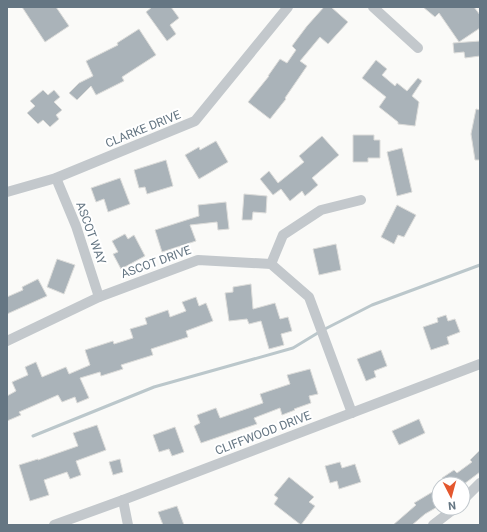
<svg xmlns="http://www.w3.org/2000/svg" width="487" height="532" font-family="Roboto,sans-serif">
  <rect width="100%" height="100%" fill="#fafaf8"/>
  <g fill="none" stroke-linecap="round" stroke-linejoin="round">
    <path stroke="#bbc7cb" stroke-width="3" d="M33,436L154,387L293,348L321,331L372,305L480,265"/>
  </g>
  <g fill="#aab3b9" stroke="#dcdcda">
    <path d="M22,7H56L69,26L45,42Z"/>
    <path d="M152,7H171L179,18L170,25L176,34L167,41L146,12Z"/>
    <path d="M324,7H331L348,22L328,44L320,37L300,61L307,66L285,98L286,99L270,119L248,102L269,76H268L280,59L287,63L296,50L292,46L307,26Z"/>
    <path d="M423,7H474L480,15V28L459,42L439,13L435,17Z"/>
    <path d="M139,29L156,55L122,77L124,81L96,95L91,86L77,100L69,93L79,83L93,76L86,61L118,45L117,43Z"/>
    <path d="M480,41V56L465,58L464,52L454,53L453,43Z"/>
    <path d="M376,60L387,69L382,75L395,86L397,83L407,91L418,78L422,81L412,96L419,102L415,126L398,124V122L379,107L386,97L362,78Z"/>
    <path d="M43,90L48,95L54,90L60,97L54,102L62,110L56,115L59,119L50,127L43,120L38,124L27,113L35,106L30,101Z"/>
    <path d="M476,109L480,110V160H475L471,134Z"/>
    <path d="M353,135H374V140H380V158H368V162H353Z"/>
    <path d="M322,136L339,155L312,178L318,185L305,196L302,191L290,201L281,189L273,195L260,179L269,171L278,183L304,162L299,156Z"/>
    <path d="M216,141L228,162L199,179L185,155L199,147L200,150Z"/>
    <path d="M402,148L412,192L397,196L387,152Z"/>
    <path d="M166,160L173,186L147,194L145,187L139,188L134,170Z"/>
    <path d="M120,178L130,204L108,212L104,199L96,202L91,188Z"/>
    <path d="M244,194L267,196L266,213L253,212L252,220H242Z"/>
    <path d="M226,202L229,229L218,230L217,222L190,225L196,241L162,252L155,230L199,216L198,205Z"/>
    <path d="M397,205L416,215L404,237L398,235L394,244L381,237Z"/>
    <path d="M125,234L128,239L134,235L145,256L121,269L113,254L118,252L112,241Z"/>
    <path d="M336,244L341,270L319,275L313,249Z"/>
    <path d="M57,259L75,265L64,294L47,287Z"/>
    <path d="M38,279L47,296L7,314V297L23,290L22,287Z"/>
    <path d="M251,284L253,309L275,303L280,319L288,317L292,331L281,334L284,345L269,349L261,321L249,324L247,319L229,321L225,293L233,292V287Z"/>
    <path d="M196,297L199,306L206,303L213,321L186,331L188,337L151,349L153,355L121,365L123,369L101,376L100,372L80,378L89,398L77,403L75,397L62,402L58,395L19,412L21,415L7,421V396L16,391L12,382L28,375L25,367L36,362L42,377L66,367L69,374L90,365L85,350L113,341L114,344L133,338L130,329L147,324L145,318L168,310L170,317L186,311L182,302Z"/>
    <path d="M446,315L448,321L455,319L460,332L447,337L449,344L431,350L423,327L438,322L437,318Z"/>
    <path d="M381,350L387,366L374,371L376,377L366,381L357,359Z"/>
    <path d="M310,369L318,394L309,396L311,403L294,409L295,410L282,415L280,408L254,418L257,424L201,443L194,426L200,423L197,415L216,408L220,418L263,403L260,394L290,384L287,375Z"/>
    <path d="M419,419L425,433L399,445L392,431Z"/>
    <path d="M97,425L106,450L76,461L81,475L70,479L67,472L44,480L49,495L30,501L19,465L38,459V460L78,446L73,433Z"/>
    <path d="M175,427L184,452L172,456L169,449L159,452L153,435Z"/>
    <path d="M480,450V472L464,484H446L442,478L454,470L457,473L472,462L470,460Z"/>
    <path d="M120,459L123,472L113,475L109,462Z"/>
    <path d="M340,462L342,468L355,464L361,482L339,489L337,481L330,483L325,466Z"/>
    <path d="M289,477L314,497L309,502L315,506L301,525L274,504L278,498L274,495Z"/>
    <path d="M439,488V506L425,514L412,525H393L416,505L414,503Z"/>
    <path d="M177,506L184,525H163L158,512Z"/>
  </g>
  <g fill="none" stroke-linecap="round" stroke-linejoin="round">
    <g stroke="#c3c8cc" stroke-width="10">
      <path d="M373,7L418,48"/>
      <path d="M56,178L76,226L99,297"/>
      <path d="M7,192L56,178L195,121L288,7"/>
      <path d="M271,264L283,235L321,210L361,200"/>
      <path d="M7,341L99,297L198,260L271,264L309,297L352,413"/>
      <path d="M123,500L128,525"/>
      <path d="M463,500L480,483"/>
      <path d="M54,525L123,500L480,364"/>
      <path d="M433,525L455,508"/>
    </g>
  </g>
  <g text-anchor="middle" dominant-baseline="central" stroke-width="4" stroke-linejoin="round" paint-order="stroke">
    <g font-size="12" fill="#657683" stroke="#fff">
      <text transform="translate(143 129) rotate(-22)">CLARKE DRIVE</text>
      <text transform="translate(91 233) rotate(70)">ASCOT WAY</text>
      <text transform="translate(156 262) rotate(-20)">ASCOT DRIVE</text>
      <text transform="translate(263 433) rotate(-21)">CLIFFWOOD DRIVE</text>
    </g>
  </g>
  <rect width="487" height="532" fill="none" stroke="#657683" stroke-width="16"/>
  <g transform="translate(451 496) rotate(174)"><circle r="19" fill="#ffffff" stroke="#c1c8cd"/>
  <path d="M0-3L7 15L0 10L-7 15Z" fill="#e4572e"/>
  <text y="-6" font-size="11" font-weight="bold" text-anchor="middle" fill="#657683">N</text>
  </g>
</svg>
